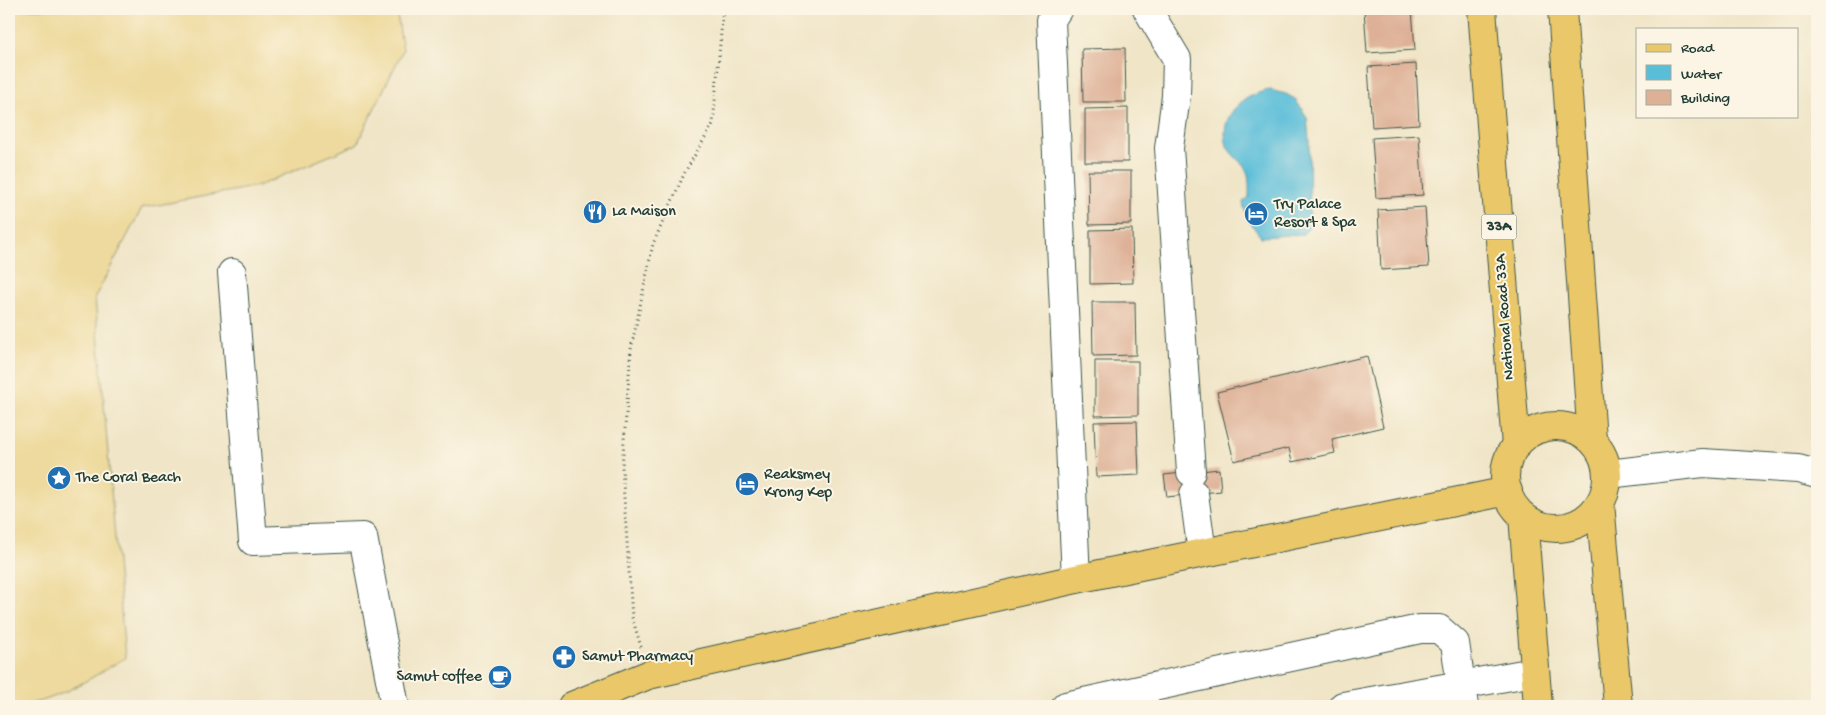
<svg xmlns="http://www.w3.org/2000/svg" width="1826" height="715" font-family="'Gochi Hand',sans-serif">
  <rect width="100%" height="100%" fill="#fcf5e5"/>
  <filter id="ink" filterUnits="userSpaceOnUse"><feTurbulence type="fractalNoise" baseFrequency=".02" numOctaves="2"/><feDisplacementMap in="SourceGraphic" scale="10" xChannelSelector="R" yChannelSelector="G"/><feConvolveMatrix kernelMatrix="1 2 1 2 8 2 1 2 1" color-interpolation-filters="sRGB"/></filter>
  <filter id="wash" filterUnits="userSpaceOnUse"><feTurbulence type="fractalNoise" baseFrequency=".0096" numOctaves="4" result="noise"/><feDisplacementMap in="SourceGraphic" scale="20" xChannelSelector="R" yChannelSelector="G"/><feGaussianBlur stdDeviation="1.12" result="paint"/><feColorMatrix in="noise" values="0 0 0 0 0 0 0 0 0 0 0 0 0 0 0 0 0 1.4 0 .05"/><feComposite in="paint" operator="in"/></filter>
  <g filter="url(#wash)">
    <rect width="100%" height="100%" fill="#f0e5c7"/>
    <path fill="#eeda9e" stroke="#868c69" d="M9,9H396L403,50L357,144L258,186L142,208L95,297L125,658C88,679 52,706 9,706Z"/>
    <path fill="#5bbed9" stroke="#3d7e86" d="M1270,90L1286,94L1295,99L1307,117L1309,140L1310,227L1303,234L1261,237C1253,227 1244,215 1243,202L1249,197C1249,189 1250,178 1246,170C1241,160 1228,154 1226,142C1220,113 1245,94 1270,90Z"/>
    <g id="blocks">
      <g fill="#deb197">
        <path d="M1364,9H1412L1415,50L1367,53Z"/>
        <path d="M1125,48L1126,102H1083L1082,49Z"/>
        <path d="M1416,64L1419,124L1372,127L1368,67Z"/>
        <path d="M1128,108V162H1085V109Z"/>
        <path d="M1419,135L1423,195L1376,198L1372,138Z"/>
        <path d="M1088,171H1131V224L1089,225Z"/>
        <path d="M1425,207L1429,267L1381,270L1378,210Z"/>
        <path d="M1132,229L1133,283L1090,284V230Z"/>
        <path d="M1092,302H1135L1136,355L1093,356Z"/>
        <path d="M1367,356L1383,427L1332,439L1335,453L1292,462L1289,448L1234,461L1217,392Z"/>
        <path d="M1095,361H1138V415L1095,416Z"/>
        <path d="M1137,421L1139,475L1096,477L1094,422Z"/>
        <path d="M1219,469L1221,491L1167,497L1164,475Z"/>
      </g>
    </g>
  </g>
  <g filter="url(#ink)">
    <use href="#blocks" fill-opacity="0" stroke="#3e564a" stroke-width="1"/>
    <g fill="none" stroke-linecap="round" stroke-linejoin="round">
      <g stroke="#3e564a" stroke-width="30">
        <g id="minor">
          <path d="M1058,9L1051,20L1076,579"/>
          <path d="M1147,9L1177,59L1176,96L1169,148L1191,472"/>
          <path d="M232,273L253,541L363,537L395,706"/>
          <path d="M1608,474L1703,463L1798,469L1817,474"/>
          <path d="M1194,494L1202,553"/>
          <path d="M1066,706L1420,629H1439L1455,643L1464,706"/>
          <path d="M1343,706L1534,672"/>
        </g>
      </g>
      <g stroke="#3e564a" stroke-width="30">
        <g id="major">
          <path d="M1482,9L1516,446"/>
          <path d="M1562,9L1592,440"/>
          <circle cx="1556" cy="477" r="51"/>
          <path d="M1600,503L1618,706"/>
          <path d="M1523,516L1538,706"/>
          <path d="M572,706L648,675L1076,579L1508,491"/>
        </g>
      </g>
      <path stroke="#3e564a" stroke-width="3" stroke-dasharray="1 4" stroke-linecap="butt" d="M641,647L632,617L622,467L631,349L653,244L685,172L713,124L723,9"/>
      <use href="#minor" stroke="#fff" stroke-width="28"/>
      <use href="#major" stroke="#eac769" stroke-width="28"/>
    </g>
  </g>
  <defs>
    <g id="restaurant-disc" transform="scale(1.25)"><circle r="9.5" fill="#1f6fb2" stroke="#fcf5e5"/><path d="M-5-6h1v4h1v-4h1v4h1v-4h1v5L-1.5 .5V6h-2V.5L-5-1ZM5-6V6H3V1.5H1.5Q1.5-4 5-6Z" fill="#fff"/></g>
    <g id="hotel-disc" transform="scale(1.25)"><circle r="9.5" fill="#1f6fb2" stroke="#fcf5e5"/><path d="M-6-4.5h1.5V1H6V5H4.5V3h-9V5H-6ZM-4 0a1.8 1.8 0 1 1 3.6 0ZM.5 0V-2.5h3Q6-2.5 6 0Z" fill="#fff"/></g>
    <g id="sight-disc" transform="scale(1.25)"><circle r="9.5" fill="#1f6fb2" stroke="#fcf5e5"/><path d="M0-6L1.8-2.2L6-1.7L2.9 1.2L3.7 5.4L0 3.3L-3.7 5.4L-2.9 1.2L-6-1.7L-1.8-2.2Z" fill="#fff"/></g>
    <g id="pharmacy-disc" transform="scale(1.25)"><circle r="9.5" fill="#1f6fb2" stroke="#fcf5e5"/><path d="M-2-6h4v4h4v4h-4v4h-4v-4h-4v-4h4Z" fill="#fff"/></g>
    <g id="cafe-disc" transform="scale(1.25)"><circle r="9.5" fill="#1f6fb2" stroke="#fcf5e5"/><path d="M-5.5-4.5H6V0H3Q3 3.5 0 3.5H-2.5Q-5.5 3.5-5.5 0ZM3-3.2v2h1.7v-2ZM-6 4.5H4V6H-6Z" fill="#fff"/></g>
  </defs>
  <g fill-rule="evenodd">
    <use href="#restaurant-disc" x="595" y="212"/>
    <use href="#hotel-disc" x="1256" y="214"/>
    <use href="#sight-disc" x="59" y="478"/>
    <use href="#hotel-disc" x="747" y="484"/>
    <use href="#pharmacy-disc" x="564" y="657"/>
    <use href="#cafe-disc" x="500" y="677"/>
  </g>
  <g text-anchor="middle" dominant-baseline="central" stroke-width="4" stroke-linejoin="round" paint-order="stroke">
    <rect fill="#fcf5e5" stroke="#617469" stroke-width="1" x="1481.5" y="214.5" width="35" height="25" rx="4"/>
    <g font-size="15" font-weight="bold" fill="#1f3d34">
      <text x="1499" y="227">33A</text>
    </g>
    <g font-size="16" fill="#1f3d34" stroke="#fcf5e5" text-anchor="start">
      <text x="1274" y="205">Try Palace<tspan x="1274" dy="18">Resort &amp; Spa</tspan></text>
      <text x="612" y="212">La Maison</text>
      <text x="764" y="475">Reaksmey<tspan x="764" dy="18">Krong Kep</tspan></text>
      <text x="76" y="478">The Coral Beach</text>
      <text x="582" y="657">Samut Pharmacy</text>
      <text x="482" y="677" text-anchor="end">Samut coffee</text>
    </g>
    <g font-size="16" fill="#1f3d34" stroke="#fcf5e5">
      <text transform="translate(1506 317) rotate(-94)">National Road 33A</text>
    </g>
  </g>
  <rect width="1826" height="715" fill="none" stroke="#fcf5e5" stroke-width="30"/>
  <rect x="1636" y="28" width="162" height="90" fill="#fcf5e5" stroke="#a4ab9e"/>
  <rect x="1646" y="44" width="25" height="8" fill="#eac769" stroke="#a4ab9e"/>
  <text x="1681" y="52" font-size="15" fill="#1f3d34">Road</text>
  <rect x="1646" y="65" width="25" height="15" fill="#5bbed9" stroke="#a4ab9e"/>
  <text x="1681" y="78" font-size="15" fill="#1f3d34">Water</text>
  <rect x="1646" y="90" width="25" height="15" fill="#deb197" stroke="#a4ab9e"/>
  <text x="1681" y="102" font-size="15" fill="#1f3d34">Building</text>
</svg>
